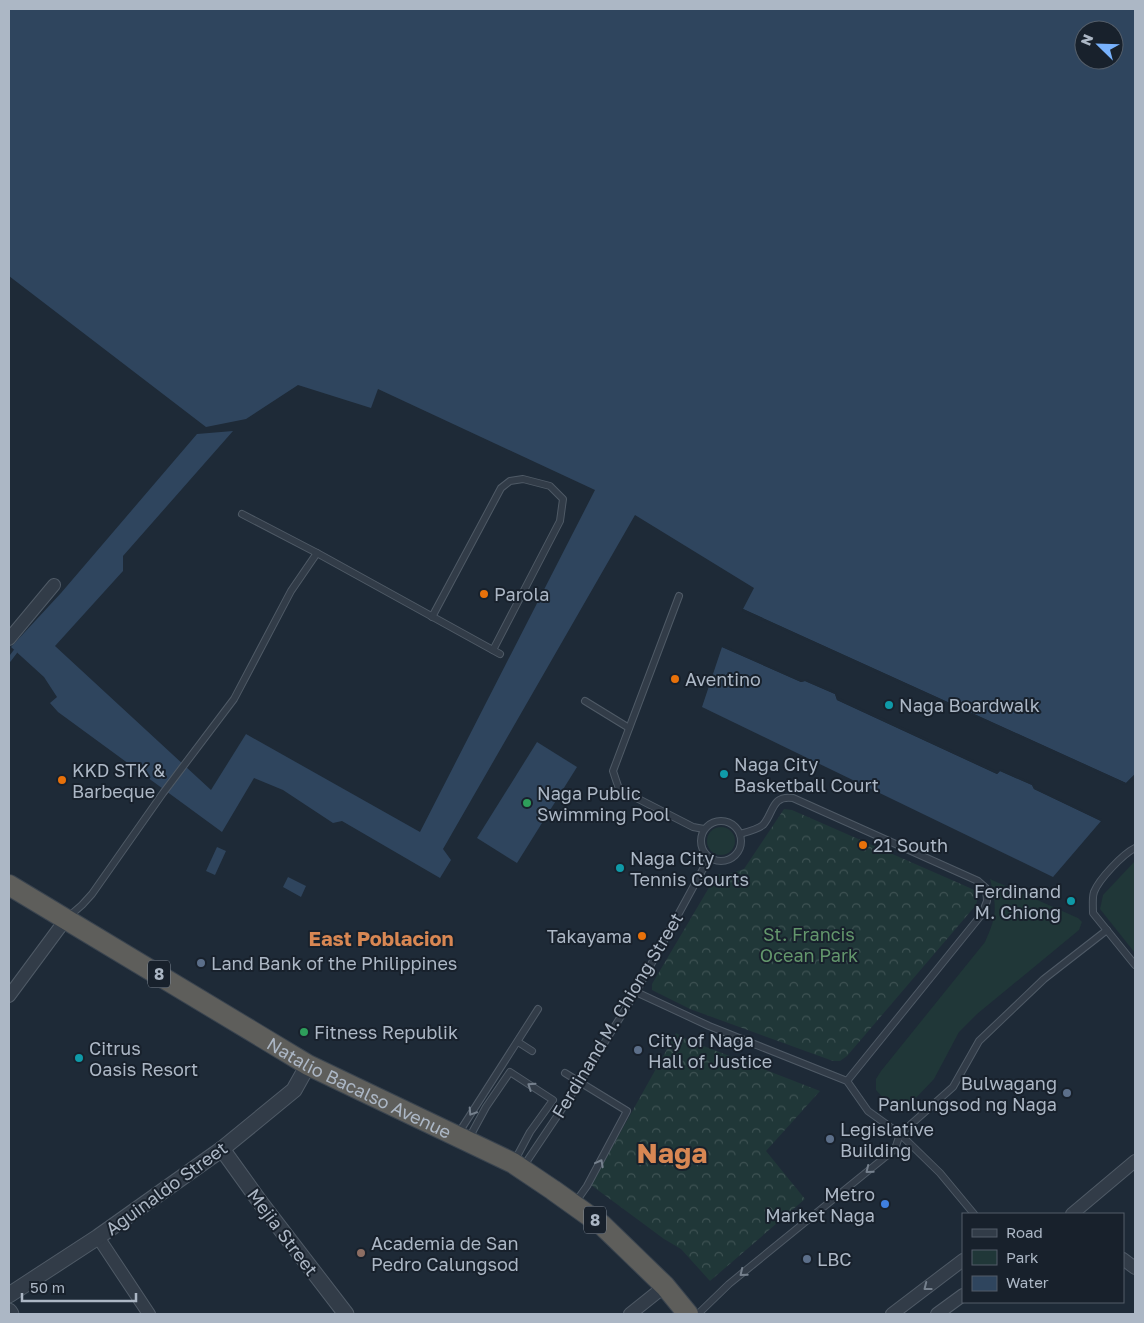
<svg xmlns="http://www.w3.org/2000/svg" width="1144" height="1323" font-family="'Golos Text',sans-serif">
  <defs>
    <pattern id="forest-crowns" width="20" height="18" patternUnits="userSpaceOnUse" patternTransform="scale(1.25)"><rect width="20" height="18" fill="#203738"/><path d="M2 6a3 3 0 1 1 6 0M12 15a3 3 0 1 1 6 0" fill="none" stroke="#3e5253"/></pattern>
  </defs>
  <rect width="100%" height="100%" fill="#1e2a37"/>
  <g fill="#203738">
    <circle cx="721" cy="841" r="14"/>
    <path d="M1135,861V953L1100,909L1103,895Z"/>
    <path d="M990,879L1078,918L1082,922L1079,930L977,1014L959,1032L934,1079L913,1101L896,1104L884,1099L876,1090V1079L881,1071L985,942C997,915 997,908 990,879Z"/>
  </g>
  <g fill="url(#forest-crowns)">
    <path d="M784,809L792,810L970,888L976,891L978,895L976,905L847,1056L840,1061H833L690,1009L652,990V984L717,874H729L744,869Z"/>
    <path d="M676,1033L688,1040L820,1091L766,1151L805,1199L710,1281L681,1249L664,1239L591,1185Z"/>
  </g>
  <g fill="#2f455e" fill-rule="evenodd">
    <path d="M9,9H1135V774L1126,783L743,609L754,588L635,515L443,849L451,860L440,878L342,821L333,823L283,790L254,778L222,832L58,712L50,703L57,697L44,677L11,647L61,593L197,434L233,431L123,556V571L55,646L211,790L246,734L420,832L595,490L378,389L371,408L298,385L246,419L206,427L9,276ZM1084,30H1114V60H1084Z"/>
    <path d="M722,647L801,682L805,681L835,694L837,700L997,774L1000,771L1032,785L1034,789L1101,821L1053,877L702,707Z"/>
    <path d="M537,742L577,767L517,863L477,838Z"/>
    <path d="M217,847L226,851L215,875L206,871Z"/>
    <path d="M288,877L306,886L301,897L283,887Z"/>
  </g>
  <g fill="#1e2a37">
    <path d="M743,609L1126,783L1135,774V778L1125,785L742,611Z"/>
    <path d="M723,645L801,680L806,679L836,692L839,698L997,771L1001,769L1033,783L1036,788L1102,819L1103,822L1034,789L1032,785L1000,771L997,774L837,700L835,694L805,681L801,682L722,647Z"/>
  </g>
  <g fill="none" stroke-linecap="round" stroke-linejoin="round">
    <path stroke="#2f455e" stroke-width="4.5" d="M9,660L15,652"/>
    <g stroke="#4f5a66" stroke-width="8">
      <g id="service">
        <path d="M242,514L317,553L500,654"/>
        <path d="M679,596L613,771L619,789L693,827L704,829"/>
        <path d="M432,617L501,488L510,481L523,479L550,486L563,499L560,521L493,650"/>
        <path d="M585,701L629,728"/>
        <circle cx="721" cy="841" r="20"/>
        <path d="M740,834C747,832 758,829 763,825C774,813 771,795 793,798L978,881L986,888L987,901L982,914L847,1081"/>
        <path d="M1135,848C1123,854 1099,879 1094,892C1092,898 1093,906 1093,913L1135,965"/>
        <path d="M67,918L82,905L92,894L163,793L234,699L291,591L317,553"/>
        <path d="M636,992L709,1026L847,1081L868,1111L900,1134L940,1173L974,1214"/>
        <path d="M518,1042L532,1051"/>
        <path d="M565,1073L627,1111L587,1186L575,1203"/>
        <path d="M458,1134L538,1009"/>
        <path d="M468,1140L486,1107L510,1072L553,1100L530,1132L515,1160"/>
        <path d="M523,1167L580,1082L636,992L709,858"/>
        <path d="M698,1314L729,1284L895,1149L900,1134L953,1087L979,1041L1044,979L1107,930"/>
      </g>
    </g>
    <g stroke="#4f5a66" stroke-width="14">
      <g id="minor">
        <path d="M9,639L54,585"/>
        <path d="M9,996L66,919"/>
        <path d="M1072,1214L1135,1161"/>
        <path d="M98,1237L149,1314"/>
        <path d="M1123,1259L1135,1268"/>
        <path d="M630,1314L665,1286"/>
        <path d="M892,1314L963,1260"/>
        <path d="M937,1314L963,1295"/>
      </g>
    </g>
    <g stroke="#4f5a66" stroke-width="17">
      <g id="tertiary">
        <path d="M222,1149L260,1202L346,1314"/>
        <path d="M9,1295L98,1237L222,1149L294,1090L308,1065"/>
        <path d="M9,1311L11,1314"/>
      </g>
    </g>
    <g stroke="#3a444f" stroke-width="22">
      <g id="trunk">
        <path id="s1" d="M9,885L308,1065L513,1163L553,1190L602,1225L665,1286L688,1314"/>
      </g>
    </g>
    <use href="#service" stroke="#323c48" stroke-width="6"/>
    <use href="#minor" stroke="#323c48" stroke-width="12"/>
    <use href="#tertiary" stroke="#323c48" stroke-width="15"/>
    <use href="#trunk" stroke="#5e5e5b" stroke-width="20"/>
  </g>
  <defs><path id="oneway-chevron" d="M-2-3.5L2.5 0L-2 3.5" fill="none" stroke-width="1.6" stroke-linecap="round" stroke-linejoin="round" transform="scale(1.25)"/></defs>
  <g stroke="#75808d">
    <use href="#oneway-chevron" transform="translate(531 1086) rotate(-146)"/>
    <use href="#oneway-chevron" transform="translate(472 1112) rotate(123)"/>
    <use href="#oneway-chevron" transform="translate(600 1163) rotate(-62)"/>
    <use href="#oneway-chevron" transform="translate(869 1170) rotate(141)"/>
    <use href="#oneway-chevron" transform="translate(743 1273) rotate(141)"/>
    <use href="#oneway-chevron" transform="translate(927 1287) rotate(142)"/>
  </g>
  <g fill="#e8710a" stroke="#18212c" stroke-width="2">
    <circle cx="484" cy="594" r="5"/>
    <circle cx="675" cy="679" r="5"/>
    <circle cx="62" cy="780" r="5"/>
    <circle cx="863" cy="845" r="5"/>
    <circle cx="642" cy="936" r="5"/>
  </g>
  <g fill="#0f9aa8" stroke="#18212c" stroke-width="2">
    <circle cx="889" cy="705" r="5"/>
    <circle cx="724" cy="774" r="5"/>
    <circle cx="620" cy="868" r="5"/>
    <circle cx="1071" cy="901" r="5"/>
    <circle cx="79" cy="1058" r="5"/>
  </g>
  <g fill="#2e9e5b" stroke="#18212c" stroke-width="2">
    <circle cx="527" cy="803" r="5"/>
    <circle cx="304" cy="1032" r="5"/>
  </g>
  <g fill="#5c6f8a" stroke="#18212c" stroke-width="2">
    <circle cx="201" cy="963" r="5"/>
    <circle cx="638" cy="1050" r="5"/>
    <circle cx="1067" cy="1093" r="5"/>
    <circle cx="830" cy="1139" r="5"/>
    <circle cx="807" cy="1259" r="5"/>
  </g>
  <circle fill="#3f7fe0" stroke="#18212c" stroke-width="2" cx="885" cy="1204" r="5"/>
  <circle fill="#8d6e63" stroke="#18212c" stroke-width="2" cx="361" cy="1253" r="5"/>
  <g text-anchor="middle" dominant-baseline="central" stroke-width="4" stroke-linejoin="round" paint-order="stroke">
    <g fill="#18212c" stroke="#808a97" stroke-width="1">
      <rect x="148" y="960.5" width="22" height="27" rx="4"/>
      <rect x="584" y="1206.5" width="22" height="27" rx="4"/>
    </g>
    <g font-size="16" font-weight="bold" fill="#acb7c5">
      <text x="159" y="974">8</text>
      <text x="595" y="1220">8</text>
    </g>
    <g font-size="18" fill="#acb7c5" stroke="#18212c" text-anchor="start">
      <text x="494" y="594">Parola</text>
      <text x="685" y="679">Aventino</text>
      <text x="899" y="705">Naga Boardwalk</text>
      <text x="734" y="764">Naga City<tspan x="734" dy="21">Basketball Court</tspan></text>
      <text x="72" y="770">KKD STK &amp;<tspan x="72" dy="21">Barbeque</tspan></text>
      <text x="537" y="793">Naga Public<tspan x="537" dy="21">Swimming Pool</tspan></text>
      <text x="873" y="845">21 South</text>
      <text x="630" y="858">Naga City<tspan x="630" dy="21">Tennis Courts</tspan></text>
      <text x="1061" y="891" text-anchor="end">Ferdinand<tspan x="1061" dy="21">M. Chiong</tspan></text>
      <text x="632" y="936" text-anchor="end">Takayama</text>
      <text x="211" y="963">Land Bank of the Philippines</text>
      <text x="314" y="1032">Fitness Republik</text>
      <text x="648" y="1040">City of Naga<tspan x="648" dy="21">Hall of Justice</tspan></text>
      <text x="89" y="1048">Citrus<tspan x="89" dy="21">Oasis Resort</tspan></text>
      <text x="1057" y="1083" text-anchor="end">Bulwagang<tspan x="1057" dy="21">Panlungsod ng Naga</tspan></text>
      <text x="840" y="1129">Legislative<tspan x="840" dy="21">Building</tspan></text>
      <text x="875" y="1194" text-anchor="end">Metro<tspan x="875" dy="21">Market Naga</tspan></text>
      <text x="371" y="1243">Academia de San<tspan x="371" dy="21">Pedro Calungsod</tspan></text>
      <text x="817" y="1259">LBC</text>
    </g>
    <g font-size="18" fill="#63966c" stroke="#18212c">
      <text x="809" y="934">St. Francis<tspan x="809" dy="21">Ocean Park</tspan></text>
    </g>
    <g font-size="18" fill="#acb7c5" stroke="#18212c">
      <text transform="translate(617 1015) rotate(-59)">Ferdinand M. Chiong Street</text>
      <text stroke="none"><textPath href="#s1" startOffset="405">Natalio Bacalso Avenue</textPath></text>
      <text transform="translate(166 1188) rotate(-36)">Aguinaldo Street</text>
      <text transform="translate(283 1232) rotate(53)">Mejia Street</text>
    </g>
    <g font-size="20" font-weight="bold" fill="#d88753" stroke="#18212c">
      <text x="381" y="938">East Poblacion</text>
    </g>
    <g font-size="28" font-weight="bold" fill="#d88753" stroke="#18212c">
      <text x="672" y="1152">Naga</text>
    </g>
  </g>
  <rect width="1144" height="1323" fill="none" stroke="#acb7c5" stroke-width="20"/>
  <rect x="962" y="1213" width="162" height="90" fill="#18212c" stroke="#535d69"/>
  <rect x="972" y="1229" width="25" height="8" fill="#323c48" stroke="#535d69"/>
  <text x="1006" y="1238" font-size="15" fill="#acb7c5">Road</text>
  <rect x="972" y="1250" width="25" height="15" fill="#203738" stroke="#535d69"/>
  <text x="1006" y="1263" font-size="15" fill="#acb7c5">Park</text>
  <rect x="972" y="1276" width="25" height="15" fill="#2f455e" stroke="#535d69"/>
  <text x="1006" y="1288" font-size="15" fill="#acb7c5">Water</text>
  <g transform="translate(1099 45) rotate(293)"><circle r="24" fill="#18212c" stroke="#535d69"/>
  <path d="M0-4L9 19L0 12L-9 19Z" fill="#78b2fd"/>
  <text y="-8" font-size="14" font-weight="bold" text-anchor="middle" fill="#acb7c5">N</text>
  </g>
  <path d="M22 1293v8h114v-8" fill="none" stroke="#acb7c5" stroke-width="2.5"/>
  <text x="30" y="1293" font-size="15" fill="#acb7c5" stroke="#18212c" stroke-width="4" paint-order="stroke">50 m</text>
</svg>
